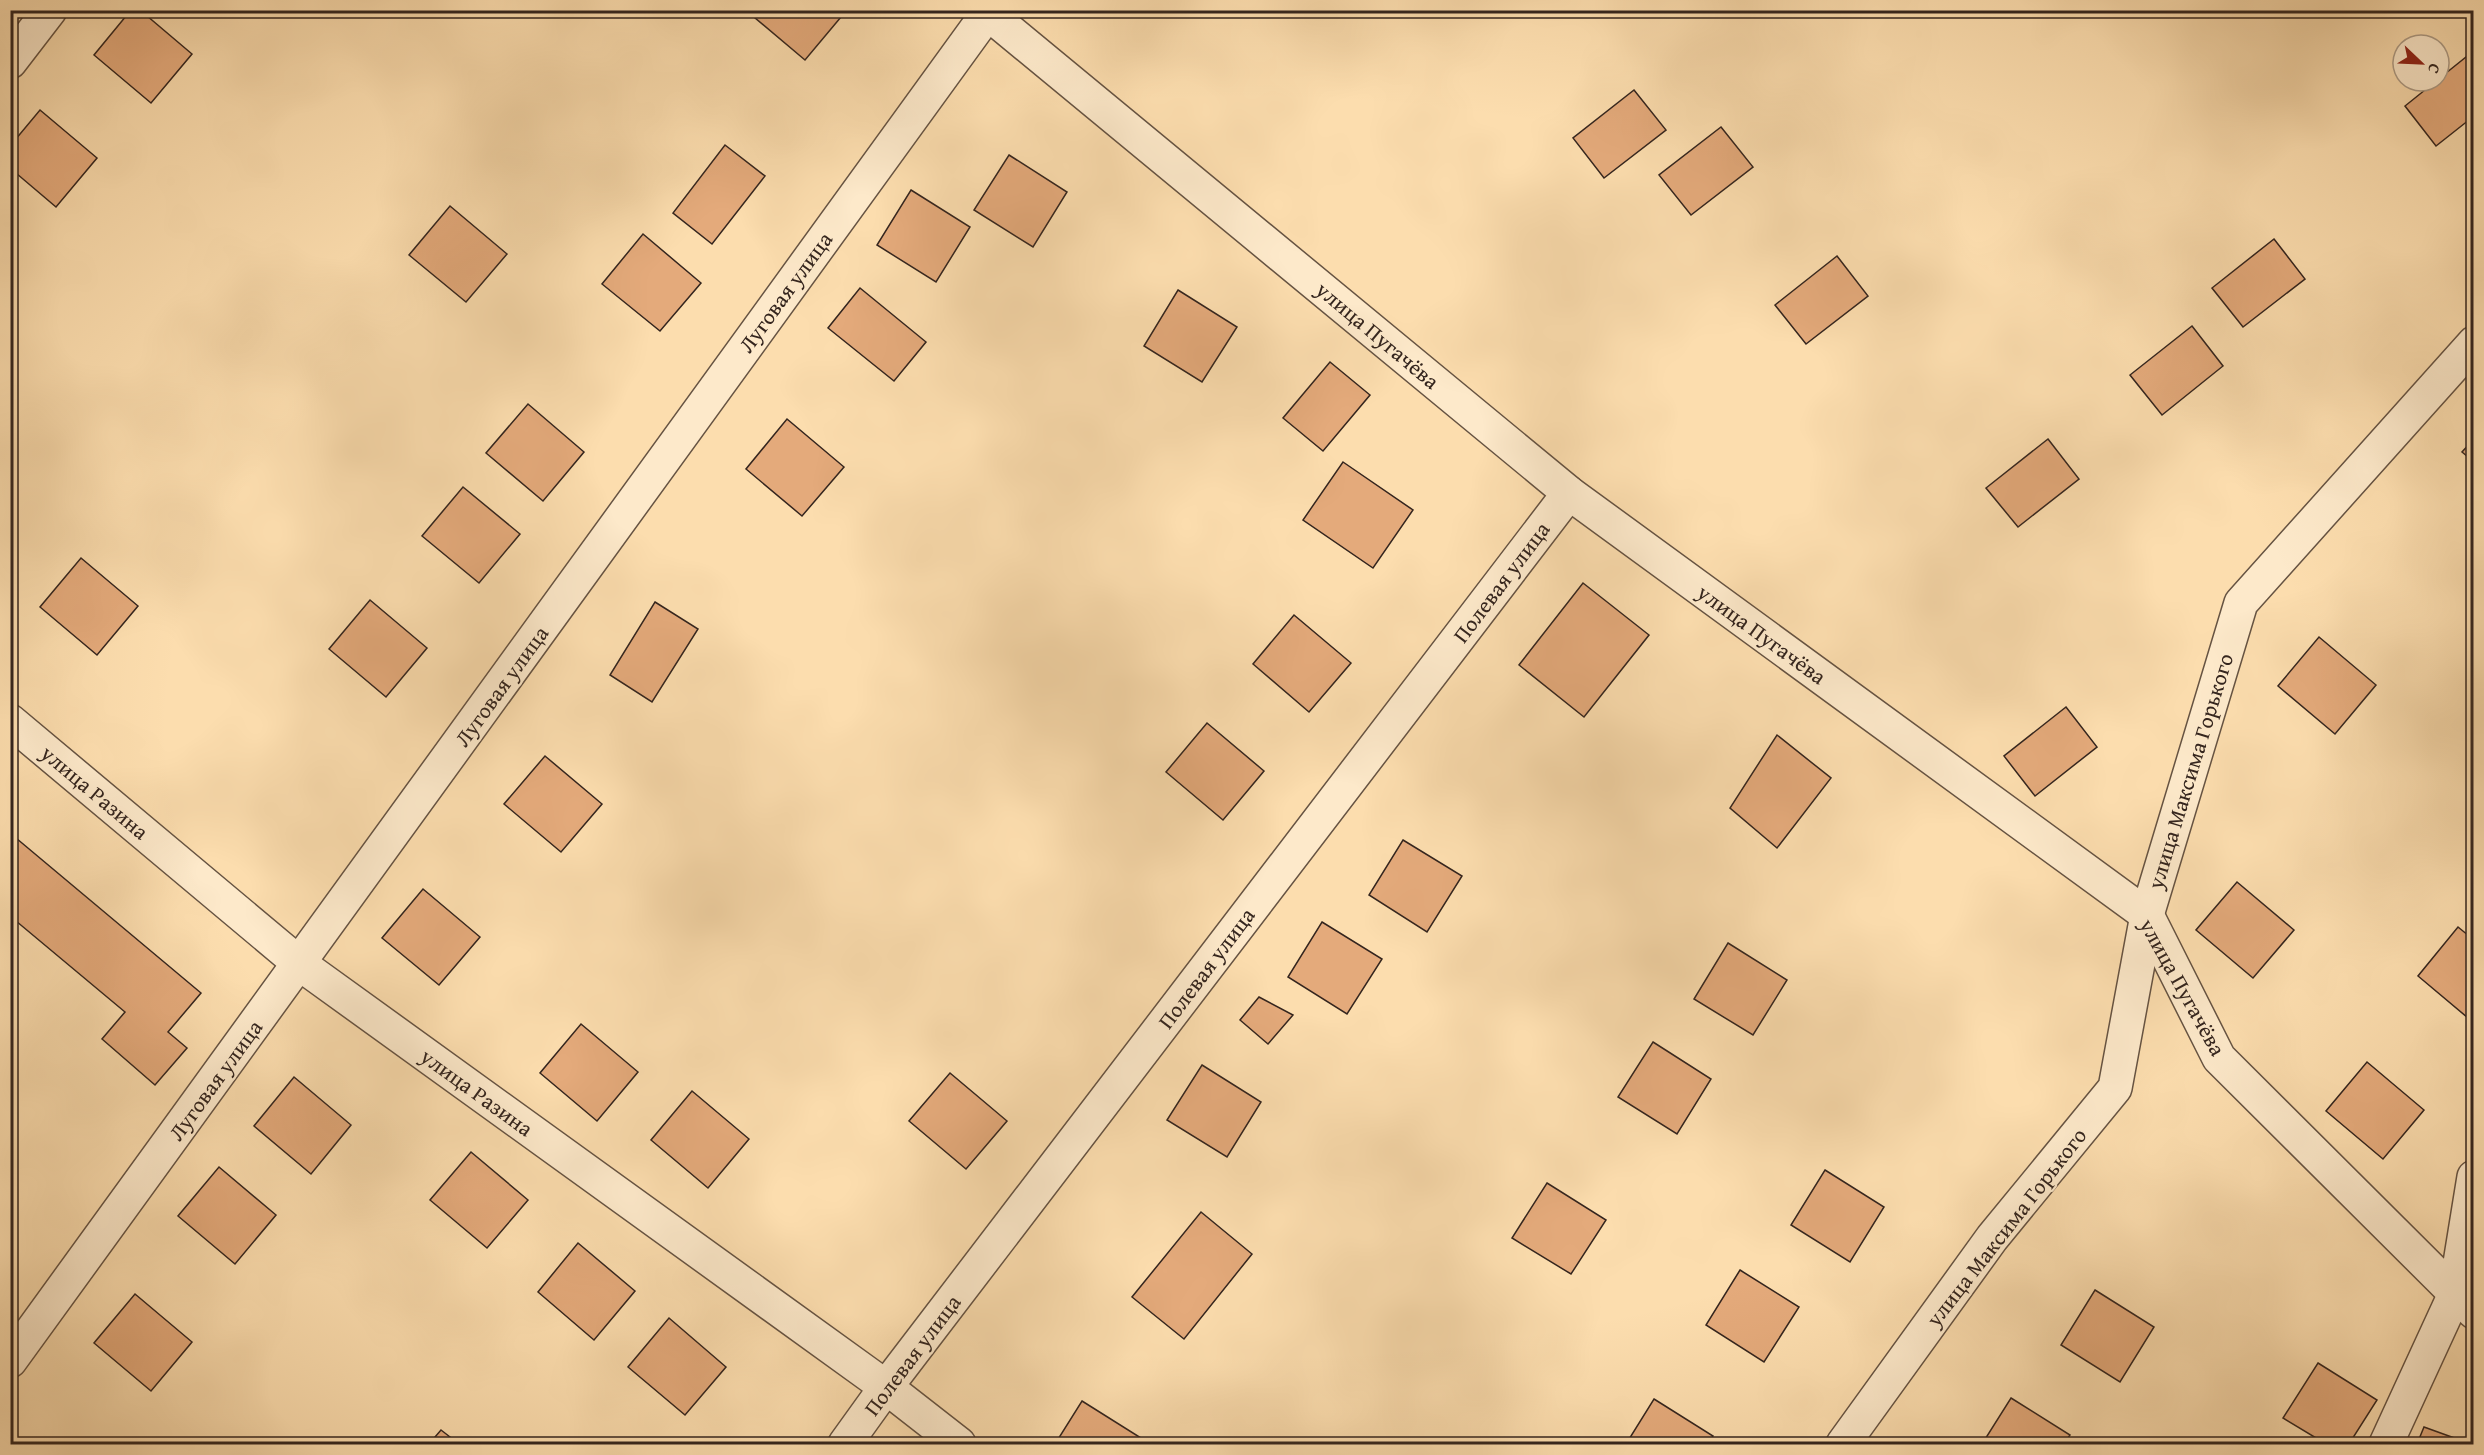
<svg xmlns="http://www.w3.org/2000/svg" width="2484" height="1455" font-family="'Gentium Book Plus',serif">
  <rect width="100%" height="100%" fill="#fcddae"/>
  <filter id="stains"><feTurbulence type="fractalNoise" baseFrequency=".00333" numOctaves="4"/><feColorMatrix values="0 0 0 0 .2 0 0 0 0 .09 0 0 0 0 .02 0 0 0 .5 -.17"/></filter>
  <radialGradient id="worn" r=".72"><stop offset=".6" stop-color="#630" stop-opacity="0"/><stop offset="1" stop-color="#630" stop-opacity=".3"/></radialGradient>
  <g fill="#e4aa7b" stroke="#34251e" stroke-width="1.5">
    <path d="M131,10H140L192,54L151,103L94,55Z"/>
    <path d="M749,10H845L846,11L805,60L748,12Z"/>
    <path d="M2466,57L2474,66V116L2436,146L2405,106Z"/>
    <path d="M1634,90L1666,130L1604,178L1573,138Z"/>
    <path d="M40,110L97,158L56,207L10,168V146Z"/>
    <path d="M1721,127L1753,167L1691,215L1659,175Z"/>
    <path d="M725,145L765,176L712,244L673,213Z"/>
    <path d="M1009,155L1067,192L1033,247L974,210Z"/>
    <path d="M911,190L970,227L936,282L877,245Z"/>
    <path d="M450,206L507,254L466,302L409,255Z"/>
    <path d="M643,234L701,283L660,331L602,284Z"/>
    <path d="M2274,239L2305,279L2243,327L2212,288Z"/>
    <path d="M1837,256L1868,296L1806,344L1775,305Z"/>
    <path d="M860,288L926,342L894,381L828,328Z"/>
    <path d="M1178,290L1237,327L1202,382L1144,346Z"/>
    <path d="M2192,326L2223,366L2162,415L2130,375Z"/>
    <path d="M1330,362L1370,395L1323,451L1283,418Z"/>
    <path d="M528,404L584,452L543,501L486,453Z"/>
    <path d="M787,419L844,467L802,516L746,469Z"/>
    <path d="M2048,439L2079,479L2018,527L1986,488Z"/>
    <path d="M2474,439V462L2462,452Z"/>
    <path d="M1343,462L1413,510L1373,568L1303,520Z"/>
    <path d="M463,487L520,534L479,583L422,536Z"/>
    <path d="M81,558L138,606L97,655L40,607Z"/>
    <path d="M1583,583L1649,635L1584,717L1519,665Z"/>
    <path d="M370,600L427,648L386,697L329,649Z"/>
    <path d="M655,602L698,629L652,702L610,675Z"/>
    <path d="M1294,615L1351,663L1309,712L1253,664Z"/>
    <path d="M2319,637L2376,685L2335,734L2278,686Z"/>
    <path d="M2066,707L2097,747L2035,796L2004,756Z"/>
    <path d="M1207,723L1264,771L1223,820L1166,772Z"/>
    <path d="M1777,735L1831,778L1777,848L1730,808Z"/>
    <path d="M545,756L602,804L561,852L504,804Z"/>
    <path d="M10,833L201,993L168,1032L187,1048L155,1085L102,1039L125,1012L10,916Z"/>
    <path d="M1403,840L1462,876L1427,932L1369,895Z"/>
    <path d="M2237,882L2294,930L2253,978L2196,930Z"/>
    <path d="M423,889L480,937L439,985L382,938Z"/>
    <path d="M1322,922L1382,959L1347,1014L1288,977Z"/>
    <path d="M2458,927L2474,940V1023L2418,976Z"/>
    <path d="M1728,943L1787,980L1753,1035L1694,999Z"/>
    <path d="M1259,997L1293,1015L1268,1044L1240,1020Z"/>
    <path d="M581,1024L638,1072L597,1121L540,1073Z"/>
    <path d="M1653,1042L1711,1079L1677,1134L1618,1097Z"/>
    <path d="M2367,1062L2424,1110L2383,1159L2326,1111Z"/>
    <path d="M1202,1065L1261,1102L1227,1157L1167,1120Z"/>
    <path d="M950,1073L1007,1121L966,1169L909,1121Z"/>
    <path d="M294,1077L351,1125L311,1174L254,1126Z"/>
    <path d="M692,1091L749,1139L708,1188L651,1140Z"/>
    <path d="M471,1152L528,1200L487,1248L430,1200Z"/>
    <path d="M219,1167L276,1215L235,1264L178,1216Z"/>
    <path d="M1825,1170L1884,1207L1850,1262L1791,1225Z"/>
    <path d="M1547,1183L1606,1220L1571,1274L1512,1238Z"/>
    <path d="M1201,1212L1252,1254L1184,1339L1132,1297Z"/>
    <path d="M578,1243L635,1291L594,1340L538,1292Z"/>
    <path d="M1740,1270L1799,1307L1764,1362L1706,1325Z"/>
    <path d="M2095,1290L2154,1327L2120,1382L2061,1345Z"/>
    <path d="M135,1294L192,1342L151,1391L94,1343Z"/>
    <path d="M669,1318L726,1367L685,1415L628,1367Z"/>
    <path d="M2318,1363L2377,1400L2349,1444H2326L2283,1418Z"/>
    <path d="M2011,1398L2070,1435L2064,1444H1982Z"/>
    <path d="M1654,1399L1713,1436L1708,1444H1626Z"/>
    <path d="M1082,1401L1141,1438L1137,1444H1055Z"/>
    <path d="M2424,1427L2471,1444H2417Z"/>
    <path d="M441,1430L459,1444H429Z"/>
  </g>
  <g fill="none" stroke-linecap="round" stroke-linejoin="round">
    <g stroke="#665342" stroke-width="36">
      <g id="minor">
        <path d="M984,10L1569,493L2147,915L2219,1058L2474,1312"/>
        <path d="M10,62L50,10"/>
        <path d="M10,721L300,964L886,1387L959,1444"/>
        <path d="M10,1361L990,10"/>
        <path d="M845,1444L886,1387L1569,493"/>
        <path d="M1843,1444L1992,1238L2115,1088L2147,915L2241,603L2474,343"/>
        <path d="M2386,1444L2455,1294L2474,1177"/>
      </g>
    </g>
    <use href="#minor" stroke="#fde9ca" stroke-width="33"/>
  </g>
  <g text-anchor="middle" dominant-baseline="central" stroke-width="4.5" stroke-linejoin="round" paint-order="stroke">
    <g font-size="22" fill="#34251e" stroke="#fde9ca">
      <text transform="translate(785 292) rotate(-54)">Луговая улица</text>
      <text transform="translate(1378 335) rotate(40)">улица Пугачёва</text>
      <text transform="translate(1501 582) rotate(-53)">Полевая улица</text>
      <text transform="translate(1762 634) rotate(36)">улица Пугачёва</text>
      <text transform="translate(501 686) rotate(-54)">Луговая улица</text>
      <text transform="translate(2190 771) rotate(-73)">улица Максима Горького</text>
      <text transform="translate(95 792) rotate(40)">улица Разина</text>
      <text transform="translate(1206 968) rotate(-53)">Полевая улица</text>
      <text transform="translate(2183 987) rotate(61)">улица Пугачёва</text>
      <text transform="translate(215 1080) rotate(-54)">Луговая улица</text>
      <text transform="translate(477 1092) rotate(36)">улица Разина</text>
      <text transform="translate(2006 1227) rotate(-52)">улица Максима Горького</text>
      <text transform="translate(912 1355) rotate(-53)">Полевая улица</text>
    </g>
  </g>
  <rect width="2484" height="1455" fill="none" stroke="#fcddae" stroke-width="36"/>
  <rect x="12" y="12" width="2460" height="1431" fill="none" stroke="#34251e" stroke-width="3"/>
  <rect x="18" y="18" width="2448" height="1419" fill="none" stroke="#34251e" stroke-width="1.5"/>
  <g transform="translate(2421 63) rotate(113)"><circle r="28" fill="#fde9ca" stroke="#ad9b85" stroke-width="1.5"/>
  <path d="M0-4.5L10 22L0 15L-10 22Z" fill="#8f2418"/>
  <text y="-9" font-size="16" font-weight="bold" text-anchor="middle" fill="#34251e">С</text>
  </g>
  <rect width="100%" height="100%" filter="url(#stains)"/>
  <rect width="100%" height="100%" fill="url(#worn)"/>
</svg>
